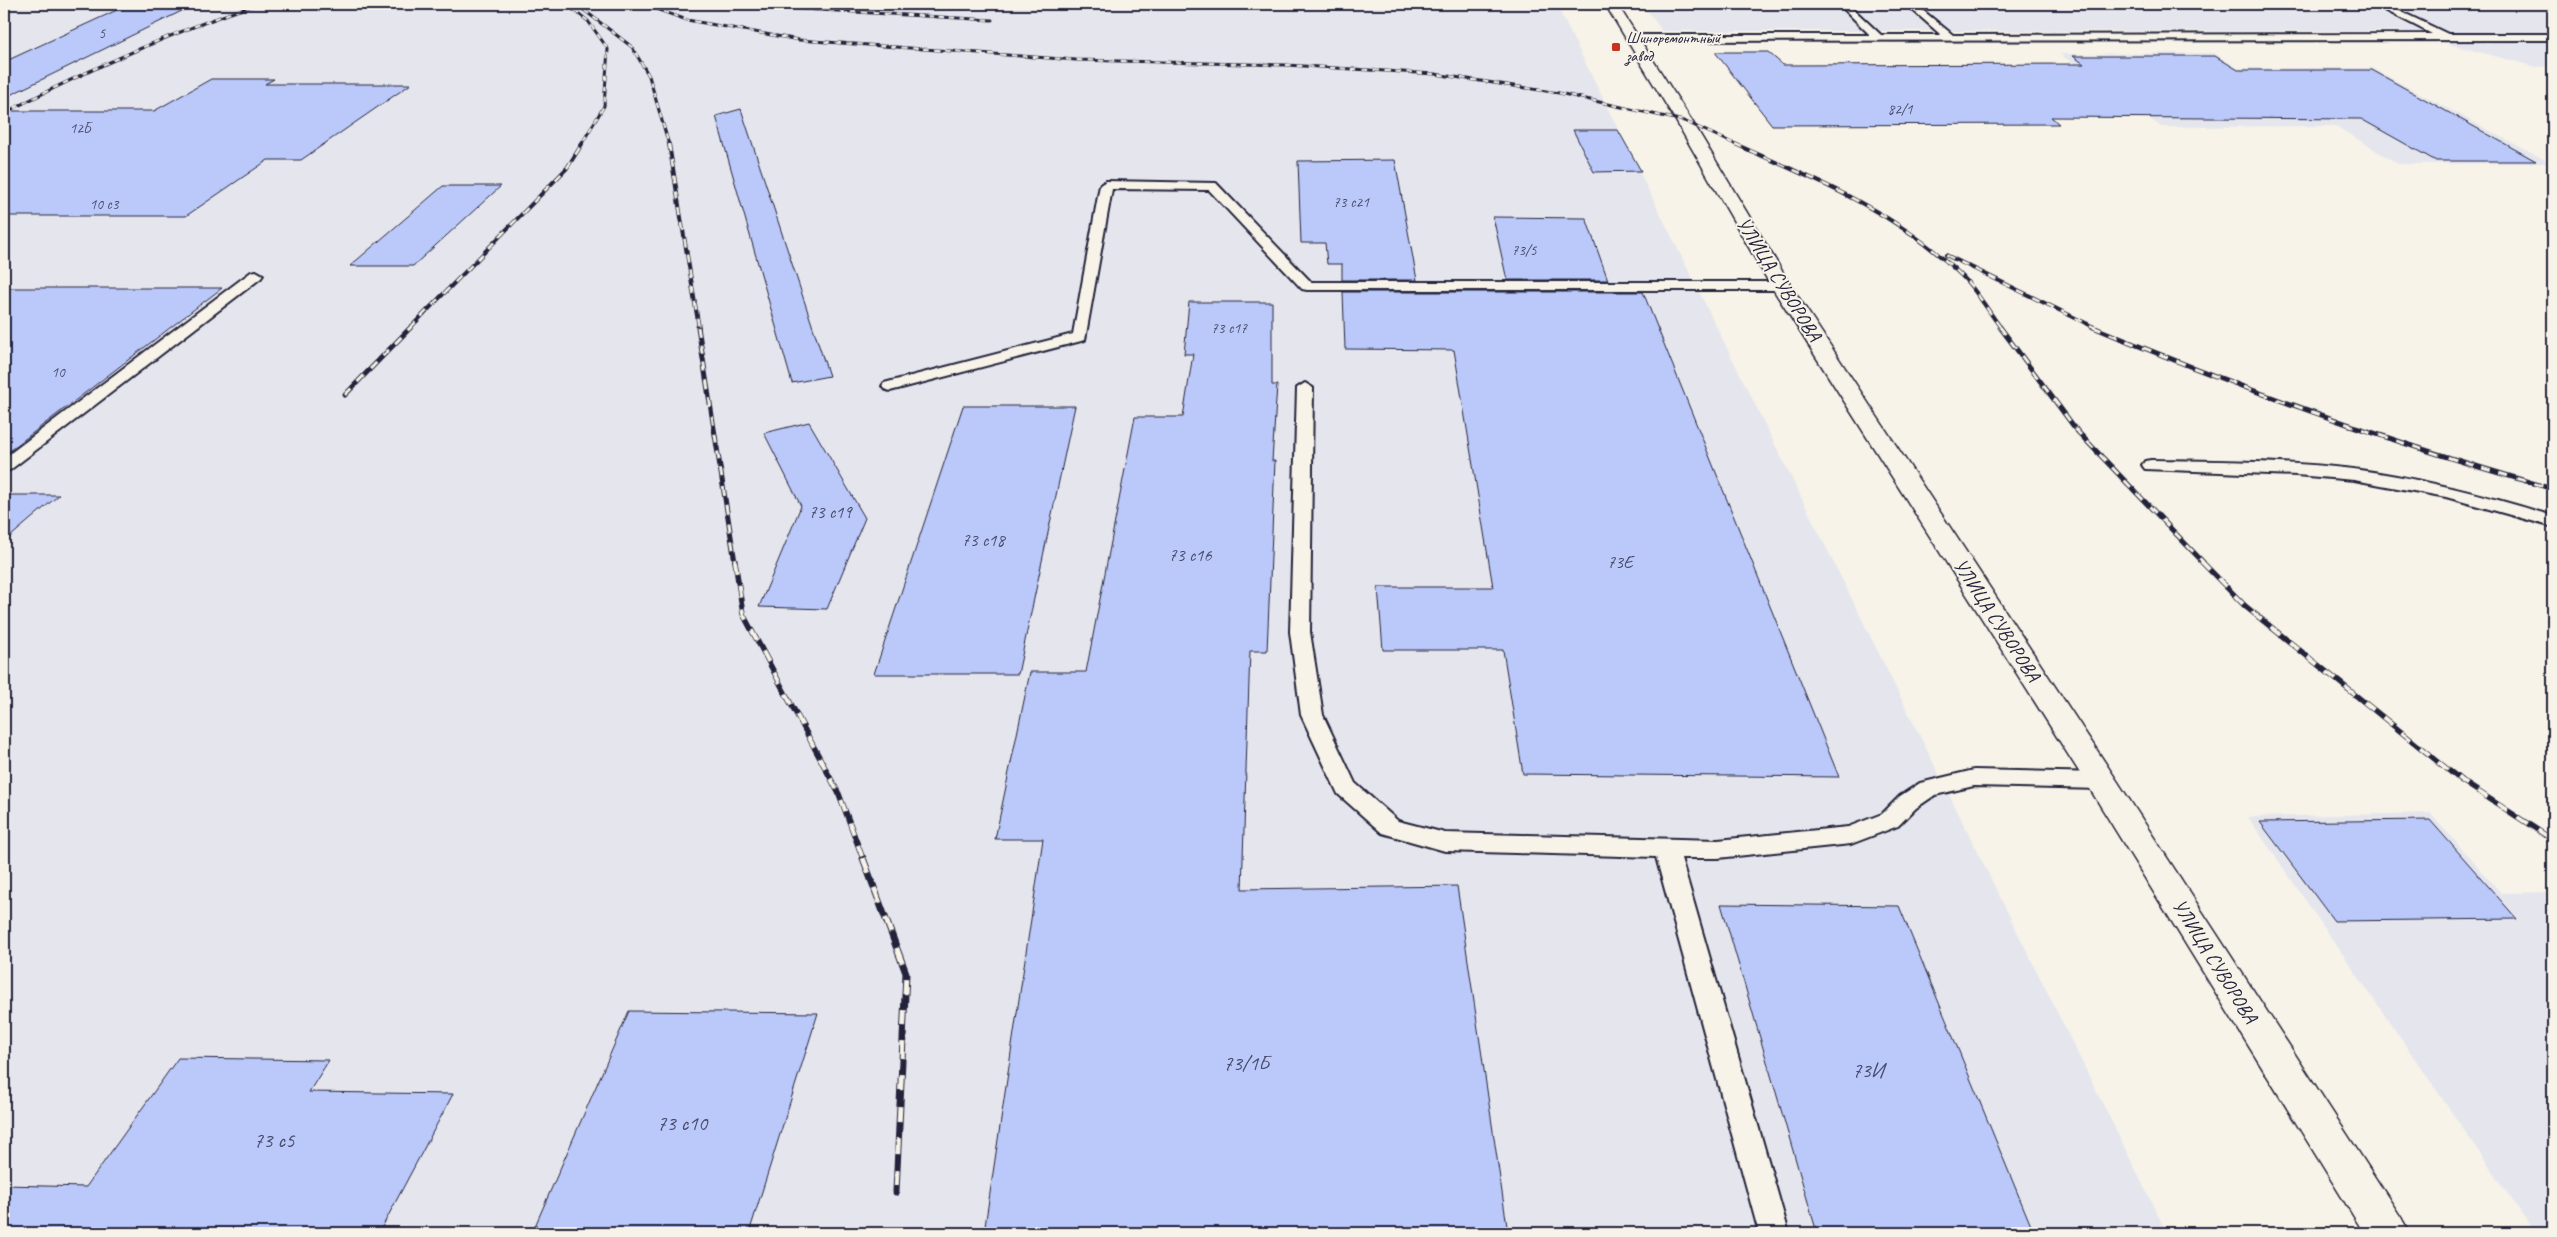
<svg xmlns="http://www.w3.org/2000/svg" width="2557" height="1237" font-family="Caveat,sans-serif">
  <rect width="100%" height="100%" fill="#f7f3e8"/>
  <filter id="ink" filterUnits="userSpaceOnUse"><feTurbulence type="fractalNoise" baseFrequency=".02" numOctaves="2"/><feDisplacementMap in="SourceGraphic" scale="10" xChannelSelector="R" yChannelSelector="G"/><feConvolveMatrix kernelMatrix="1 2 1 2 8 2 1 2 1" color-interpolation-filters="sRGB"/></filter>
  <g filter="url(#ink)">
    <g fill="#e5e6ed">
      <path d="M4,4H1556L2167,1233H4Z"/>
      <path d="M1643,4H2553V66L2536,67L2400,31H1662Z"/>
      <path d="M2214,53L2238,68H2372L2551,163L2398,164L2336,126L2161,127L2060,54Z"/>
      <path d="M2430,813L2501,893L2553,892V1233H2535L2248,817Z"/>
    </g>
    <g fill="#bbc9fa" stroke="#22223b">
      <path d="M130,4H196L4,98V62Z"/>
      <path d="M1715,52H1768L1783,65L2084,64L2073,56H2215L2238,70H2372L2536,161H2436L2361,119L2051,117L2059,124L1772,125Z"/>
      <path d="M211,79H274L265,84H411L301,160H268L186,216H4V111H154Z"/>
      <path d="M741,109L829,376L792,383L716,116Z"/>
      <path d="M1573,130H1618L1641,171L1594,172Z"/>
      <path d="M1395,160L1417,280H1342V264H1327L1325,243H1301L1298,161Z"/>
      <path d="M443,186H501L413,266H350Z"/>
      <path d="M1493,217L1586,218L1608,280H1507Z"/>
      <path d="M4,288H222L4,455Z"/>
      <path d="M1343,292H1643L1839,777L1523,774L1503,650H1383L1378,587H1493L1454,350L1345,349Z"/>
      <path d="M1189,302H1272V385H1277L1272,461H1275L1267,651H1250L1242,889L1457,886L1508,1233H984L1043,839H995L1030,672H1086L1135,417H1183L1193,354H1184Z"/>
      <path d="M963,406H1075L1018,674H874Z"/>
      <path d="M809,422L865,518L827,609L759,607L801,506L764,433Z"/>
      <path d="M4,495H59L4,542Z"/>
      <path d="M2430,820L2517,919L2334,921L2260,822Z"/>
      <path d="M1721,904L1899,906L2034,1233H1817Z"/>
      <path d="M629,1011L818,1013L749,1233H532Z"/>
      <path d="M178,1058L329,1060L309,1092L453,1094L379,1233H4V1185L86,1187Z"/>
    </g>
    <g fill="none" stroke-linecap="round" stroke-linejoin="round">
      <g stroke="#22223b" stroke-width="4">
        <g id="service">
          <path d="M1839,4H1848L1881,35H1941L1906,4H1915L1953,35L2432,34L2373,4H2385L2448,34H2553V40L1632,41L1627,38L1632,35H1870Z"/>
          <path d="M1106,181L1216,183L1311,282H1781L1788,286L1781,290H1307L1302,289L1209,190L1112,189L1085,340L890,391L884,389L882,386L884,383L1073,334L1100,185Z"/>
          <path d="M256,271L263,275L261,278L10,470L4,471V458L251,272Z"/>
          <path d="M1305,383L1313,388L1310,632L1323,715L1355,783L1398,821L1445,833L1718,840L1848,827L1882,814L1900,796L1920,783L1974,770L2101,773L2109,775L2112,781L2109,787L2101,789L1974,786L1935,795L1916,808L1898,826L1851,844L1718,858H1681L1789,1233H1759L1656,857L1445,851L1382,833L1338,794L1301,715L1290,632L1297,388Z"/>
          <path d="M2151,460C2218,461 2286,461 2353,469C2421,478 2488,496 2553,516V527L2446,497L2354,480L2296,475L2145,469L2142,465L2145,461Z"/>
        </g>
      </g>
      <g stroke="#22223b" stroke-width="3">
        <path id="secondary" d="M1605,4H1617L1692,121L1791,286L2112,773L2402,1219L2408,1233H2364L2090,789L1771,286L1676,121Z"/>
      </g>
      <use href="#service" fill="#f7f3e8" fill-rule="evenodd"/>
      <use href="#secondary" fill="#f7f3e8" fill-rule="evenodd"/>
      <g stroke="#22223b" stroke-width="3">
        <g id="rail-far4">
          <path d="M566,4L588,21L608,49L604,106L581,145"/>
          <path d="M576,4L632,47L649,76L669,145"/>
          <path d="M642,4L687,20L799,40L1076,60L1286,65L1435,74L1559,93L1684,121L1737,145"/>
          <path d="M719,4L992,20"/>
          <path d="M4,113C86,71 169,33 257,4"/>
        </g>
      </g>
      <g stroke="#22223b" stroke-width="4">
        <g id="rail-far3">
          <path d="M669,144L699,328"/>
          <path d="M1735,144C1814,179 1897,212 1960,274C1976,289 1988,311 2001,328"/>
          <path d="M1946,255L2096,328"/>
          <path d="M410,328L567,168L582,144"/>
        </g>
      </g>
      <g stroke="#22223b" stroke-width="5">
        <g id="rail-far2">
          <path d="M698,327L735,562"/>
          <path d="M2000,327L2078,432L2203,562"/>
          <path d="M2093,327C2243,390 2396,444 2553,489"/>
          <path d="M345,395L411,327"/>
        </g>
      </g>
      <g stroke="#22223b" stroke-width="5.5">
        <g id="rail-far1">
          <path d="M735,561L743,614L839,794L863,859"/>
          <path d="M2201,561L2245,606L2462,781L2553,840"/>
        </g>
      </g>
      <g stroke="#22223b" stroke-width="7">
        <path id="rail" d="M863,858L906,973L896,1192"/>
      </g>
      <use href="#rail-far4" stroke="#f7f3e8" stroke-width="2" stroke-dasharray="5.5" stroke-linecap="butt"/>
      <use href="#rail-far3" stroke="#f7f3e8" stroke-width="2.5" stroke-dasharray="8" stroke-linecap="butt"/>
      <use href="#rail-far2" stroke="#f7f3e8" stroke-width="3" stroke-dasharray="9" stroke-linecap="butt"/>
      <use href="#rail-far1" stroke="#f7f3e8" stroke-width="4" stroke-dasharray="12" stroke-linecap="butt"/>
      <use href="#rail" stroke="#f7f3e8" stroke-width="5" stroke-dasharray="16" stroke-linecap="butt"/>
    </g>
  </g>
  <rect fill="#c8321e" stroke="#f7f3e8" stroke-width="2" x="1611" y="42" width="10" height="10" rx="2.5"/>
  <g text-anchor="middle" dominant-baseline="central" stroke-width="4" stroke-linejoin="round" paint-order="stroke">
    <g font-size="15" fill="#484c6b">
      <text x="102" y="33">5</text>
      <text x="1900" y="109">82/1</text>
      <text x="80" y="128">12Б</text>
      <text x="1351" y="202">73 с21</text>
      <text x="104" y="204">10 с3</text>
      <text x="1524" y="250">73/5</text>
      <text x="1229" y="328">73 с17</text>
      <text x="58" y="372">10</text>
    </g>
    <g font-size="16" fill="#22223b" stroke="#f7f3e8" text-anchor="start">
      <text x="1626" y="38">Шиноремонтный<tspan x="1626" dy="18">завод</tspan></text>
    </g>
    <g font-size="18" fill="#484c6b">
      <text x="830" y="512">73 с19</text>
      <text x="983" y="540">73 с18</text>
      <text x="1190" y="555">73 с16</text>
      <text x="1620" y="562">73Е</text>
    </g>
    <g font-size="20" fill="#22223b" stroke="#f7f3e8">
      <text transform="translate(1779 279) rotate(58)">УЛИЦА СУВОРОВА</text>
      <text transform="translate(1997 620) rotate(57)">УЛИЦА СУВОРОВА</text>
      <text transform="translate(2215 961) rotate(58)">УЛИЦА СУВОРОВА</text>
    </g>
    <g font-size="21" fill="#484c6b">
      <text x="1246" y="1063">73/1Б</text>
      <text x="1868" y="1070">73И</text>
      <text x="682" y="1123">73 с10</text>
      <text x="274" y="1140">73 с5</text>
    </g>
  </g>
  <rect width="2557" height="1237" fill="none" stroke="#f7f3e8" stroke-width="20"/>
  <rect x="10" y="10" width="2537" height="1217" fill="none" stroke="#22223b" stroke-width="2" filter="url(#ink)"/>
</svg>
